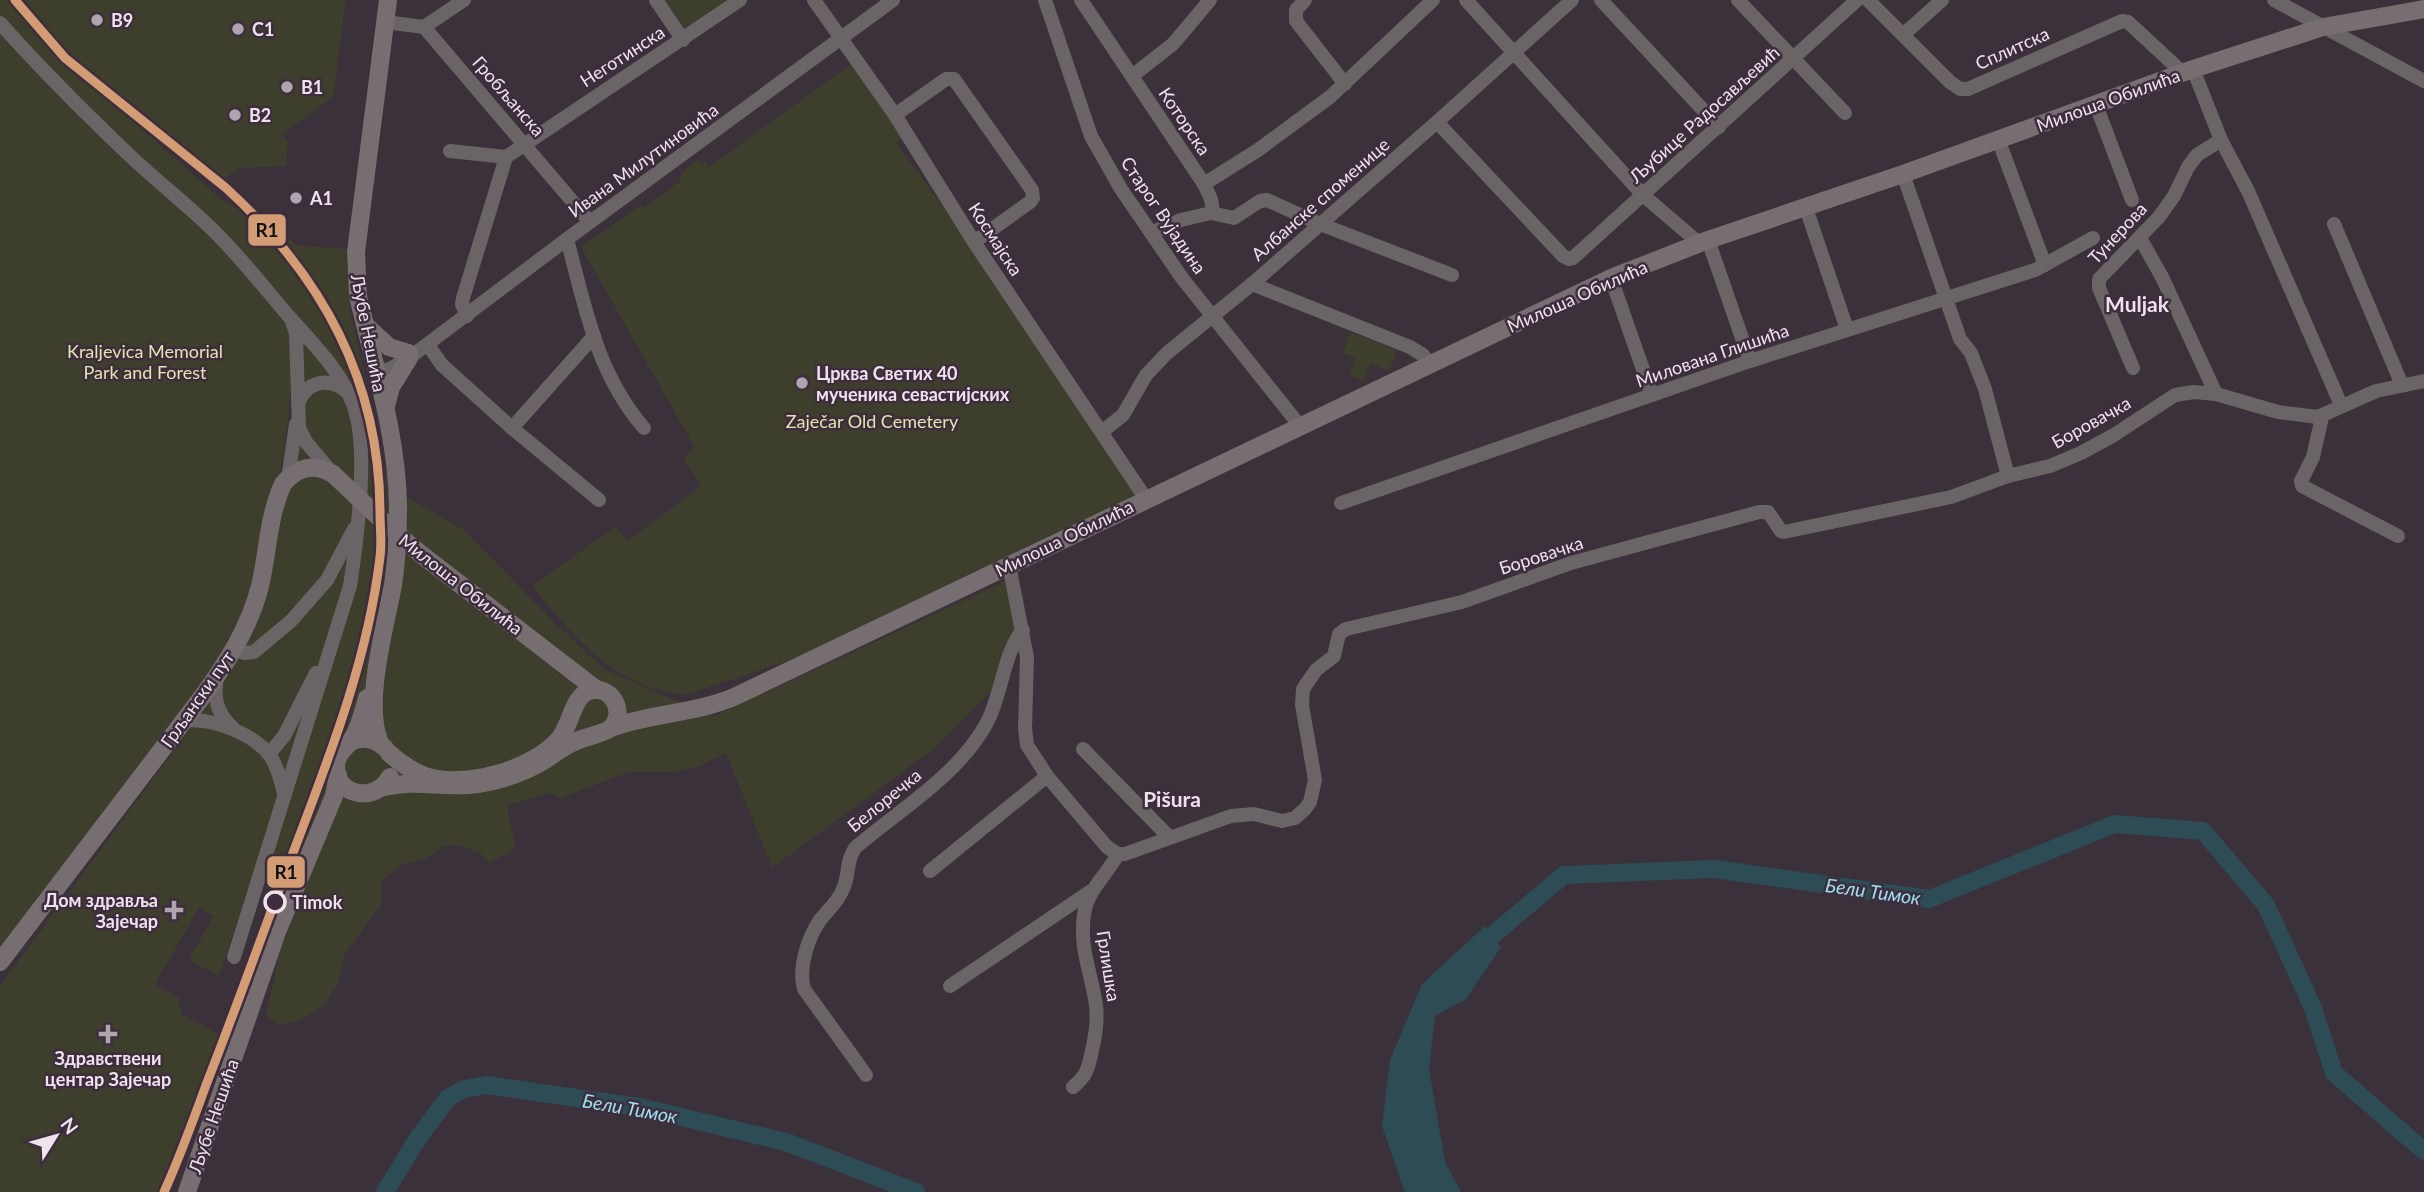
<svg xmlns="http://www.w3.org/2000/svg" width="2424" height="1192" font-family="Lato,sans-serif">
  <rect width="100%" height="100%" fill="#3a313a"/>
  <g fill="#3e3e2d">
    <path d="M0,0H11L65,61L222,200L239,209L262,230L272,227L297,245L346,249L350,310L390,487L464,530L551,619L604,669L713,717L1006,581L1017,628L994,688L935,748L772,868L726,753L700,766L675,772H629L560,798L551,793L508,805L509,822L516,844L510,853L489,862L479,852L458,845L442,847L426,859L402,864L381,882V905L344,955L339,981L325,1005L302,1019L279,1026L266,1015L280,952L304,890L276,873L256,866L219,976L191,962V956L213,916L199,908L155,984L180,999L177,1004L182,1008L180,1013L221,1035L177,1155L160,1192H0V986L221,687L258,623L301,381L288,328L292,355L289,415L280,474L249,598L214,668L0,950Z"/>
    <path d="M20,0H346L333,97L282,134L288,142L286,166L239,168L221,181L107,90L67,56Z"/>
    <path d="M664,0H724L727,4L684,35Z"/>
    <path d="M854,62L904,138L896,143L961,230L1136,492V497L799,657L688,694C617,692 573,635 532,586L615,527L628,541L701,486L683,458L695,448L581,247L641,205L644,208L680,181L682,172L698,160L701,164L705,162L709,167Z"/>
    <path d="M1350,332L1397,350L1389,371L1370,363L1363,381L1349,375L1356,358L1343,353Z"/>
  </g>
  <path fill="#2d4c55" d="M1485,926L1501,947L1466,999L1435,1016L1429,1069L1445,1162L1461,1192H1405L1382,1126L1390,1060L1422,984Z"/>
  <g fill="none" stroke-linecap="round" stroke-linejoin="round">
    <g stroke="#2d4c55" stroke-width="18">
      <path d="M1474,951L1564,875L1714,869L1929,899L2115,824L2203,831L2266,905L2313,1008L2334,1073L2424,1151"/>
      <path d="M385,1192L418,1138L448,1098L464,1089L486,1085L639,1107L786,1142L916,1192"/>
    </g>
    <g stroke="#6b6466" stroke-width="14">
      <path d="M656,0L683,40"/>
      <path d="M814,0L895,115L974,242L1146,499"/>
      <path d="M1045,0L1091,136L1121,189L1182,278L1300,426"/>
      <path d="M1081,0L1204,184C1208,193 1215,203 1211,213L1181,220L1151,233"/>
      <path d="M1305,0L1296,10V21L1345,84"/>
      <path d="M1466,0L1643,195L1699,243"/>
      <path d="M1601,0L1719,127"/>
      <path d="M1738,0L1845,113"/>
      <path d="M1868,0L1950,82L1960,89H1968L2122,21L2128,22L2183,73"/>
      <path d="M2274,0L2424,81"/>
      <path d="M385,22L424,27L590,222"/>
      <path d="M0,23C40,68 82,110 126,152C155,180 187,204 216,233C241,258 263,286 286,313C310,341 342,371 354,407C369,450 357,540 350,586L234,957"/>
      <path d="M424,27L464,0"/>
      <path d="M1903,35L1942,0"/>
      <path d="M2193,69L2221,140L2248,191L2341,405"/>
      <path d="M1132,76L1173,44L1210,0"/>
      <path d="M2096,105L2132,200"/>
      <path d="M895,115L946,79H954L1032,190L1033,198L1030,202L974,242"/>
      <path d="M1437,122L1563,256L1569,259L1573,258L1857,0"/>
      <path d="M1998,139L2045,265"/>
      <path d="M450,151L506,157"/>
      <path d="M1903,174L1960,339L1971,353L1985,389L2008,476"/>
      <path d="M1204,184L1258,150L1330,97L1433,0"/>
      <path d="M1806,208L1847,329"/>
      <path d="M1211,213L1234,218L1260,201L1267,200L1320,224L1452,275"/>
      <path d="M2334,224L2402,385"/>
      <path d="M2140,238L2162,277L2216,394"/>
      <path d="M567,239C585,307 597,374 644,428"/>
      <path d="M1708,240L1750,361"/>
      <path d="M1611,278L1652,395"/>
      <path d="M1252,284L1410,347L1423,355L1430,363"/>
      <path d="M467,316L462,304L463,298L506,157L740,0"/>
      <path d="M292,321L296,334L299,428L306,442L333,474"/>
      <path d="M428,345L442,365L512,428L599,500"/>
      <path d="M2133,368L2099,288V279L2159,217L2174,196L2188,167L2197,155L2221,140"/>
      <path d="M375,369L388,370L409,358L567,239L893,0"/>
      <path d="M298,404C305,382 329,376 346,391"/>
      <path d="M2322,417L2313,457L2301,481L2302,486L2398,536"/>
      <path d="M512,428L594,336"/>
      <path d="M1103,431L1123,415L1146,375L1167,353L1252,284L1437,122L1572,0"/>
      <path d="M288,478L296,424"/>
      <path d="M1341,503L1750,361L2035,270L2093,238"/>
      <path d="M1009,565L1027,657L1025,728L1027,745L1047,776L1107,847L1118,854H1125L1231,816L1254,814L1282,821L1295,818L1305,809L1310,802L1315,780L1302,705L1303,689L1316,670L1334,656L1339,634L1346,629L1462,602L1571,563L1759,512H1768L1781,531L1784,532L1951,497L2008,476L2050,466L2081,453L2114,435L2175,395L2194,392L2216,394L2278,412L2318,417L2376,391L2424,381"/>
      <path d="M233,649L245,653L254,652L291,621L327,580L354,529"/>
      <path d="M217,677C213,698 217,714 233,728"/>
      <path d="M184,721C211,717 255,734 271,757C278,768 281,781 284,793"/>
      <path d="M1083,749L1169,837"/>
      <path d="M269,754L284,736L316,673"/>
      <path d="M930,871L1047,776"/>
      <path d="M950,986L1091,891"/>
      <path d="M866,1075L804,989C798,967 808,938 820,920C828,910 838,902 843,889C850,874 845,864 855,848C899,810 956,777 985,726C1001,700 1004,650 1023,630"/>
      <path d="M1073,1087C1085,1077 1088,1070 1091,1055C1095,1039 1098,1022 1096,1006C1092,974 1079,949 1084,915C1087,890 1107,875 1118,854"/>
    </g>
    <g stroke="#766e70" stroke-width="18">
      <path d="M366,326L389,347L409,353"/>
      <path d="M386,406L391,387L409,358"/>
      <path d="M422,555L597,690"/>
      <path d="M367,698C363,712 360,727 352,739C346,749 336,753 336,767C337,798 377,802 390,777"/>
      <path d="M611,728C651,713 694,714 734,697L1611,278L1708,240L1903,174L2193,69L2323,27L2424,9"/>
      <path d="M350,742C363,736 375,738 385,748"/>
      <path d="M380,743C363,704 385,628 393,585C397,559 398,532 398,505C397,434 374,365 358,296L356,252L388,0"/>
      <path d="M384,787C415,780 439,787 469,785C496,782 522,774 545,760C554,754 562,748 572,743C583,737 604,734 611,728C627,712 611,684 589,691C573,696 571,725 559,739C532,770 465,789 425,776C412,771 400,763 389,753"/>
      <path d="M0,962L202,697C226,664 250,627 260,586C268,553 268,516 283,484C297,467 313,463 333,474"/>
      <path d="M187,1192L277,932L334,796L338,775"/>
    </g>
    <path stroke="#766e70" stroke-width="18" d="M333,474L389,527L422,555"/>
    <g stroke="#3e2d3d" stroke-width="14">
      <path id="rail-1" d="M15,0L65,58L226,188C322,276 380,381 380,513C380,528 382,543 380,557C366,676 316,789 275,901C252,963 230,1024 206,1085C193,1121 180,1157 164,1192"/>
    </g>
    <use href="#rail-1" stroke="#d39c74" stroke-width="9"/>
  </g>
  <g fill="#afa5ae" stroke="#3e2d3d" stroke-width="2.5">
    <circle cx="97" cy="20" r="7"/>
    <circle cx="238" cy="29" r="7"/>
    <circle cx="287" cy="87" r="7"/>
    <circle cx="235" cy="115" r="7"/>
    <circle cx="296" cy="198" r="7"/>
    <circle cx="802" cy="383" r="7"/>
    <path d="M170.5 899.5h7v7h7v7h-7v7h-7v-7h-7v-7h7z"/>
    <path d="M104.5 1023.5h7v7h7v7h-7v7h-7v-7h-7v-7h7z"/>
  </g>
  <circle fill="#3e2d3d" stroke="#eee3ed" stroke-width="3.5" cx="275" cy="902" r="10"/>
  <g text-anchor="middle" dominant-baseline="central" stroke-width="5" stroke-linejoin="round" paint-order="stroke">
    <g font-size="18" font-weight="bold" fill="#eee3ed" stroke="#3e2d3d" text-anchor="start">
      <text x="111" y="20">B9</text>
      <text x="252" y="29">C1</text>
      <text x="301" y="87">B1</text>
      <text x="249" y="115">B2</text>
      <text x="310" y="198">A1</text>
      <text x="816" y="373">Црква Светих 40<tspan x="816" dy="21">мученика севастијских</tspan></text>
      <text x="158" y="900" text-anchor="end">Дом здравља<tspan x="158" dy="21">Зајечар</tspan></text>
      <text x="108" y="1058" text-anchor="middle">Здравствени<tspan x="108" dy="21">центар Зајечар</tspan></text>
    </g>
    <g font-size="18" fill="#eee3ed" stroke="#3e2d3d">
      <text transform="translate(2012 48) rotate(-24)">Сплитска</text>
      <text transform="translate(622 56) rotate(-33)">Неготинска</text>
      <text transform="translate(509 96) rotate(49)">Гробљанска</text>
      <text transform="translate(2108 100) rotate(-20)">Милоша Обилића</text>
      <text transform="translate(1704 114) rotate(-42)">Љубице Радосављевић</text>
      <text transform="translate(1185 121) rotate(56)">Которска</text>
      <text transform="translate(643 160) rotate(-36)">Ивана Милутиновића</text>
      <text transform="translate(1320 199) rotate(-41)">Албанске споменице</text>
      <text transform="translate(1164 215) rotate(56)">Старог Вујадина</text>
      <text transform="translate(2117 233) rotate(-47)">Тунерова</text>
      <text transform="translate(996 239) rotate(57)">Космајска</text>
      <text transform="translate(1577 296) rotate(-24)">Милоша Обилића</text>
      <text transform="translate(369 333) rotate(79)">Љубе Нешића</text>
      <text transform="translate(1712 355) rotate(-19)">Милована Глишића</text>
      <text transform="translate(2091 422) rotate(-29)">Боровачка</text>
      <text transform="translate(1064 538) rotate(-26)">Милоша Обилића</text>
      <text transform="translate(1541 555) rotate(-18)">Боровачка</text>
      <text transform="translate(461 584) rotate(38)">Милоша Обилића</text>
      <text transform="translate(197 699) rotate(-55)">Грљански пут</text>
      <text transform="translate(884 800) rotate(-39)">Белоречка</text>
      <text transform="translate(1109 966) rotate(81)">Грлишка</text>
      <text transform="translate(213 1116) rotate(-71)">Љубе Нешића</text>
    </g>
    <g font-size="18" fill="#e2e5ac" stroke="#3e2d3d">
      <text x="145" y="351">Kraljevica Memorial<tspan x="145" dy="21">Park and Forest</tspan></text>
      <text x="872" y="421">Zaječar Old Cemetery</text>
    </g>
    <g font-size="18" font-weight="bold" fill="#eee3ed" stroke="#3e2d3d" text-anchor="start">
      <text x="292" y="902">Timok</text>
    </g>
    <g font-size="19" font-style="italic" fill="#9be1f3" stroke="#3e2d3d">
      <text transform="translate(1873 891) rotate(8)">Бели Тимок</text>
      <text transform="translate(630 1108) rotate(10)">Бели Тимок</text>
    </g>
    <g font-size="21" font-weight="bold" fill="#eee3ed" stroke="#3e2d3d">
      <text x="2137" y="303">Muljak</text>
      <text x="1172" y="798">Pišura</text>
    </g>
  </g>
  <g stroke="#3e2d3d" stroke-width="2.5">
    <rect x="247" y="213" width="40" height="34" rx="7" fill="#d39c74"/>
    <rect x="266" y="855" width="40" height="34" rx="7" fill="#d39c74"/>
  </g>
  <g font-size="19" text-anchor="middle" font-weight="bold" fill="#111">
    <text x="267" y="237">R1</text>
    <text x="286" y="879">R1</text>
  </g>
  <g transform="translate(56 1136) rotate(53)" stroke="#3e2d3d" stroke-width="5" paint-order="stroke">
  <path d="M0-5L12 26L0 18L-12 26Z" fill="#eee3ed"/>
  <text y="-10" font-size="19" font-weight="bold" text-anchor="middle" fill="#eee3ed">N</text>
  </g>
</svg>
